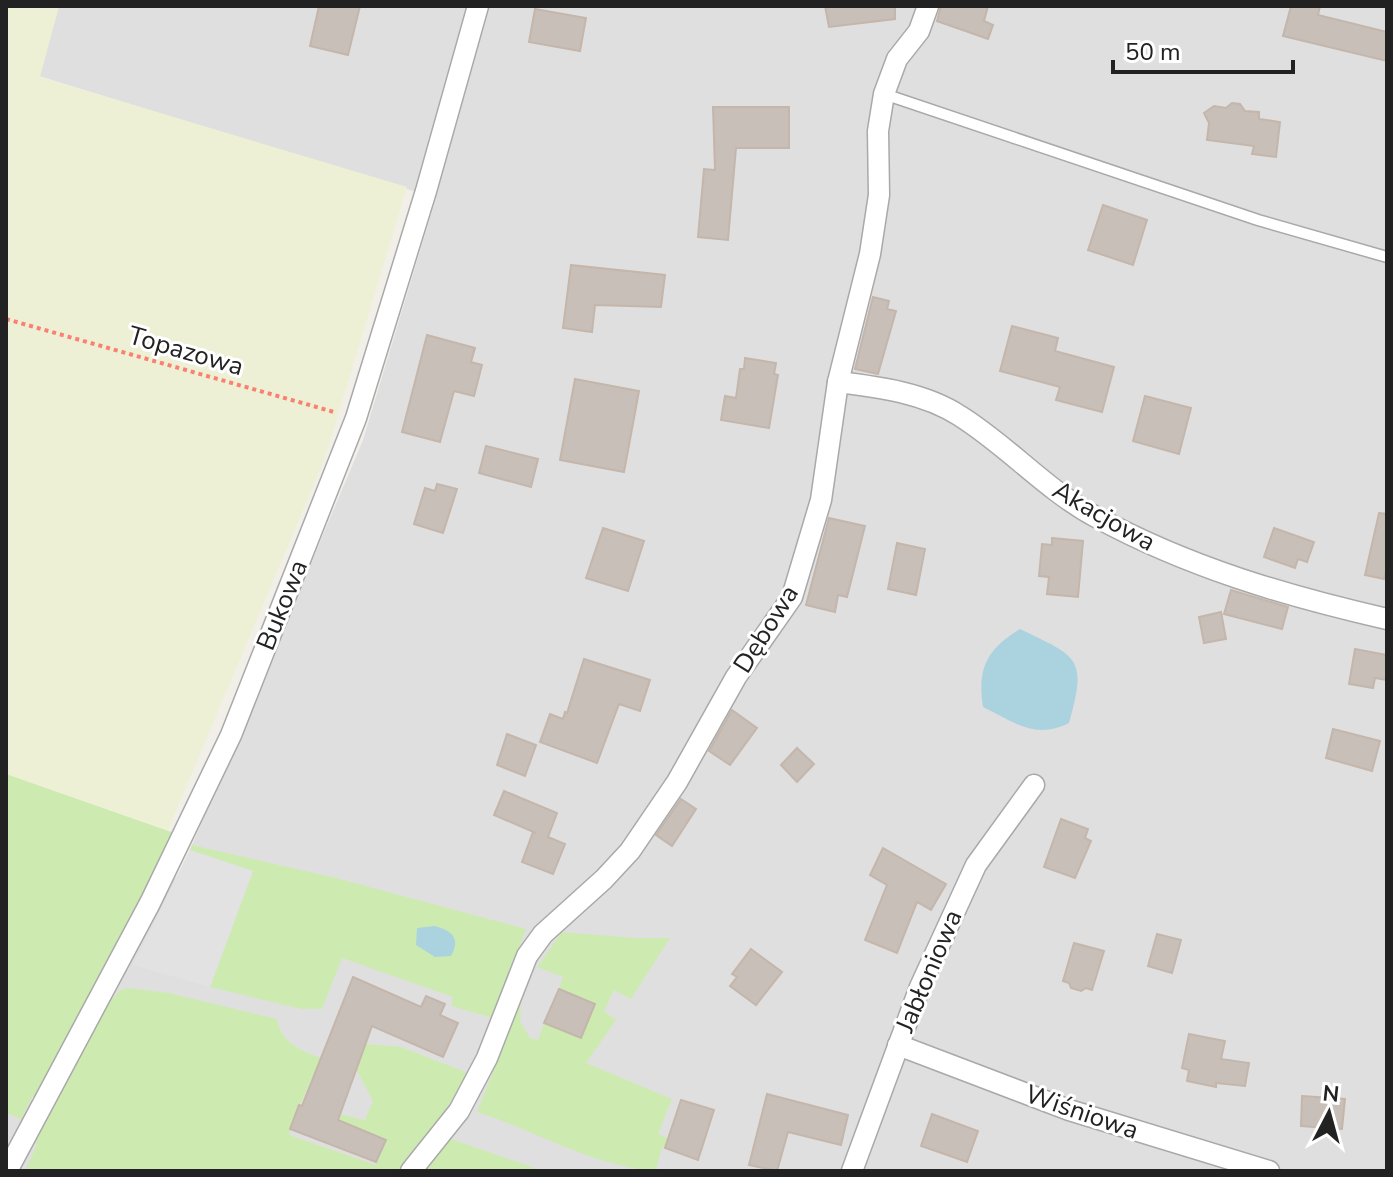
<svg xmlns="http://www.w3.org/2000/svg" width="1393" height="1177" font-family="'Nunito Sans',sans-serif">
  <rect width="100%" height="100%" fill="#f2efe9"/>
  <path fill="#e0dfdf" d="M59,6H1387V1171H6V1089L32,1096L33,1140L148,905L179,874L195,838L363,440L436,198L39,76Z"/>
  <path fill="#eef0d5" d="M6,6H59L40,77L407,187L325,458L168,830L6,774Z"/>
  <g fill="#cdebb0" fill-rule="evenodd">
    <path d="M6,774L183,836L43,1100L32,1097L21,1119L6,1113Z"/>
    <path d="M192,845L336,878L526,929L493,1018L451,1006L453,997L342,958L322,1009H301L210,987L253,871L190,850Z"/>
    <path d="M562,932L635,938H670L631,999L614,990L604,1011L616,1020L586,1063L672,1099L658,1134L668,1138L665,1150L662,1146L656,1171C592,1166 537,1131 477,1112L521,1001L520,1021L530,1038L538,1040L544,1023L581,1037L595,1004L559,989L563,977L537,967Z"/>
    <path d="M128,988L169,993L277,1019C281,1043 300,1050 321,1058L300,1105L365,1120L373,1101L356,1069L366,1044L401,1047L468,1073L439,1121L401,1171H25L37,1144L33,1142L108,1004L120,990ZM300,1105L385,1139L376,1165L289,1135Z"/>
    <path d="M448,1138L543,1171H424Z"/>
  </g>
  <path fill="#e2e2e2" d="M190,850L253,871L210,987L133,965Z"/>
  <g fill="#aad3df">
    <path d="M1020,629C1077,657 1088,656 1069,723C1035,740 1014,722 983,707C977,668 987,649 1020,629Z"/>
    <path d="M435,926C452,931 461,938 451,956L435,957L416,945L417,928Z"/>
  </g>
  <g fill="#c7bfb8" stroke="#c4b6ab" stroke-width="2">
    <path d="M319,6H360L348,55L310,46Z"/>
    <path d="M825,6H895V19L829,27Z"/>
    <path d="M941,6H988L984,21L993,25L988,39L937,21Z"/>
    <path d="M1291,6H1320L1318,15L1387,32V61L1283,36Z"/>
    <path d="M535,9L586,18L580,51L529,42Z"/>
    <path d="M1232,103L1240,104L1245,111L1259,112V119L1280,122L1276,157L1252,154L1254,146L1207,140L1209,123L1204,113L1214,106L1226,108Z"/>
    <path d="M713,107H789V148H736L728,240L698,237L704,169L715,170Z"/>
    <path d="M1103,205L1147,220L1133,265L1088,250Z"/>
    <path d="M571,265L665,275L661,307L595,305L592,332L563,328Z"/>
    <path d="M873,297L889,301L887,309L896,311L878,374L855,369Z"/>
    <path d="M1012,326L1058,338L1055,351L1114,367L1102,412L1056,400L1060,387L1000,371Z"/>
    <path d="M427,335L475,348L471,362L482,365L474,396L454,391L440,442L402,432Z"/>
    <path d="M745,358L776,363L774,374L778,375L769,428L721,420L725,396L736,398L740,369H744Z"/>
    <path d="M575,379L639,391L624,472L560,460Z"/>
    <path d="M1145,396L1191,408L1179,454L1133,441Z"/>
    <path d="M486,446L538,459L531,487L479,473Z"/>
    <path d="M437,484L457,489L443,533L414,524L425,488L435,491Z"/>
    <path d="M1379,513L1387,514V567L1384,579L1365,575Z"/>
    <path d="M829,518L865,526L847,597L838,595L835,612L806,605Z"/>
    <path d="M603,528L644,541L628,591L586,578Z"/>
    <path d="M1274,528L1314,542L1307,562L1298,559L1295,568L1264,557Z"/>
    <path d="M1052,538L1083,541L1078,597L1047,594L1049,577L1039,576L1042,544L1052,545Z"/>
    <path d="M897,543L925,549L916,595L888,589Z"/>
    <path d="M1231,590L1288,607L1282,629L1224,614Z"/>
    <path d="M1221,612L1226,639L1204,643L1199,617Z"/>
    <path d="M1355,649L1387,655V680L1375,678L1373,688L1349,684Z"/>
    <path d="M584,659L650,680L640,711L619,704L597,763L540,742L550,714L563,719L565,712L567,713Z"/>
    <path d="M732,710L757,728L730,765L709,751Z"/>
    <path d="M1333,729L1380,741L1372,771L1326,758Z"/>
    <path d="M507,734L536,745L525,776L497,765Z"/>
    <path d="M797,748L814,764L797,782L781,765Z"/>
    <path d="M504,791L557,813L548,837L565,844L553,874L522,862L533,832L536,833L494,815Z"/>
    <path d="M681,799L696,809L672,846L656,835Z"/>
    <path d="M1061,819L1088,829L1085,838L1091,841L1075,878L1044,867Z"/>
    <path d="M883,848L946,884L931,910L917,902L897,953L865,940L887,885L870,875Z"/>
    <path d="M1157,934L1181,940L1172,973L1148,966Z"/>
    <path d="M1074,943L1104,951L1092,990L1086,988L1081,991L1071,988L1069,983L1063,981Z"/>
    <path d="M751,949L782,972L756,1005L730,986L737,977L732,974Z"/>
    <path d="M353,977L421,1007L426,996L445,1004L440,1015L458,1023L443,1057L372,1026L338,1120L386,1140L376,1162L290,1129L299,1105L302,1106Z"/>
    <path d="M559,989L595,1004L581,1038L544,1023Z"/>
    <path d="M1189,1034L1225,1041L1221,1059L1249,1063L1245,1086L1216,1083V1087L1187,1081L1189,1070L1182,1068Z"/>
    <path d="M767,1094L848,1115L841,1145L788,1132L777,1171L749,1165Z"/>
    <path d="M1302,1096L1345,1099L1342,1129L1301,1126Z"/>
    <path d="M681,1100L714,1110L698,1160L665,1148Z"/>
    <path d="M932,1114L978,1131L967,1162L921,1146Z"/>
  </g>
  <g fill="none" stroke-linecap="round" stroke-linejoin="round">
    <g stroke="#a9a9a9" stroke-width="13">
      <path id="service" d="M884,94L1258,220L1387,257"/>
    </g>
    <g stroke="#a9a9a9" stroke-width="23">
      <g id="minor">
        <path d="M838,382C879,387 925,393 960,416C1008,446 1046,490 1096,517C1188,567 1286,596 1387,619"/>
        <path d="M898,1045L1069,1110L1269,1171"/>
        <path d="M7,1171L150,903L231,735L356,418L426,191L478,6"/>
        <path d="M411,1171L459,1111L487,1058L527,956L543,934L604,879L630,851L677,782L736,677L792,597L821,500L838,382L870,254L879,195L878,131L884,94L897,59L919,31L928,6"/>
        <path d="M852,1171L920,987L976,865L1034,785"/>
      </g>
    </g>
    <path stroke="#fa8072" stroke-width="4" stroke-dasharray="4 4" stroke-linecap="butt" d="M6,319L334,412"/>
    <use href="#service" stroke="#fff" stroke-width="10"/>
    <use href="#minor" stroke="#fff" stroke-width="20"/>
  </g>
  <g text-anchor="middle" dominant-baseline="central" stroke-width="6" stroke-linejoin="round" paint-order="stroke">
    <g font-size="26" fill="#222" stroke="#fff">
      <text transform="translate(186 351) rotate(16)">Topazowa</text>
      <text transform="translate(1104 516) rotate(30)">Akacjowa</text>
      <text transform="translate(282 605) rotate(-68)">Bukowa</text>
      <text transform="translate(766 629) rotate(-58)">Dębowa</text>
      <text transform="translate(929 971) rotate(-67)">Jabłoniowa</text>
      <text transform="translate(1082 1112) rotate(19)">Wiśniowa</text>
    </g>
  </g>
  <rect width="1393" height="1177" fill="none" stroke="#222222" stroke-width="16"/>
  <g transform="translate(1329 1113) rotate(6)" stroke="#ffffff" stroke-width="6" paint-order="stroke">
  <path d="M0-6L14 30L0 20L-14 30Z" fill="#222222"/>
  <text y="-12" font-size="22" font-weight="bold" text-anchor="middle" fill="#222222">N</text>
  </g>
  <path d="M1113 60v12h180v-12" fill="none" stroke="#222222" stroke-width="4"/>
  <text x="1125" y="60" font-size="24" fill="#222222" stroke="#ffffff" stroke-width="6" paint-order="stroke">50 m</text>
</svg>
